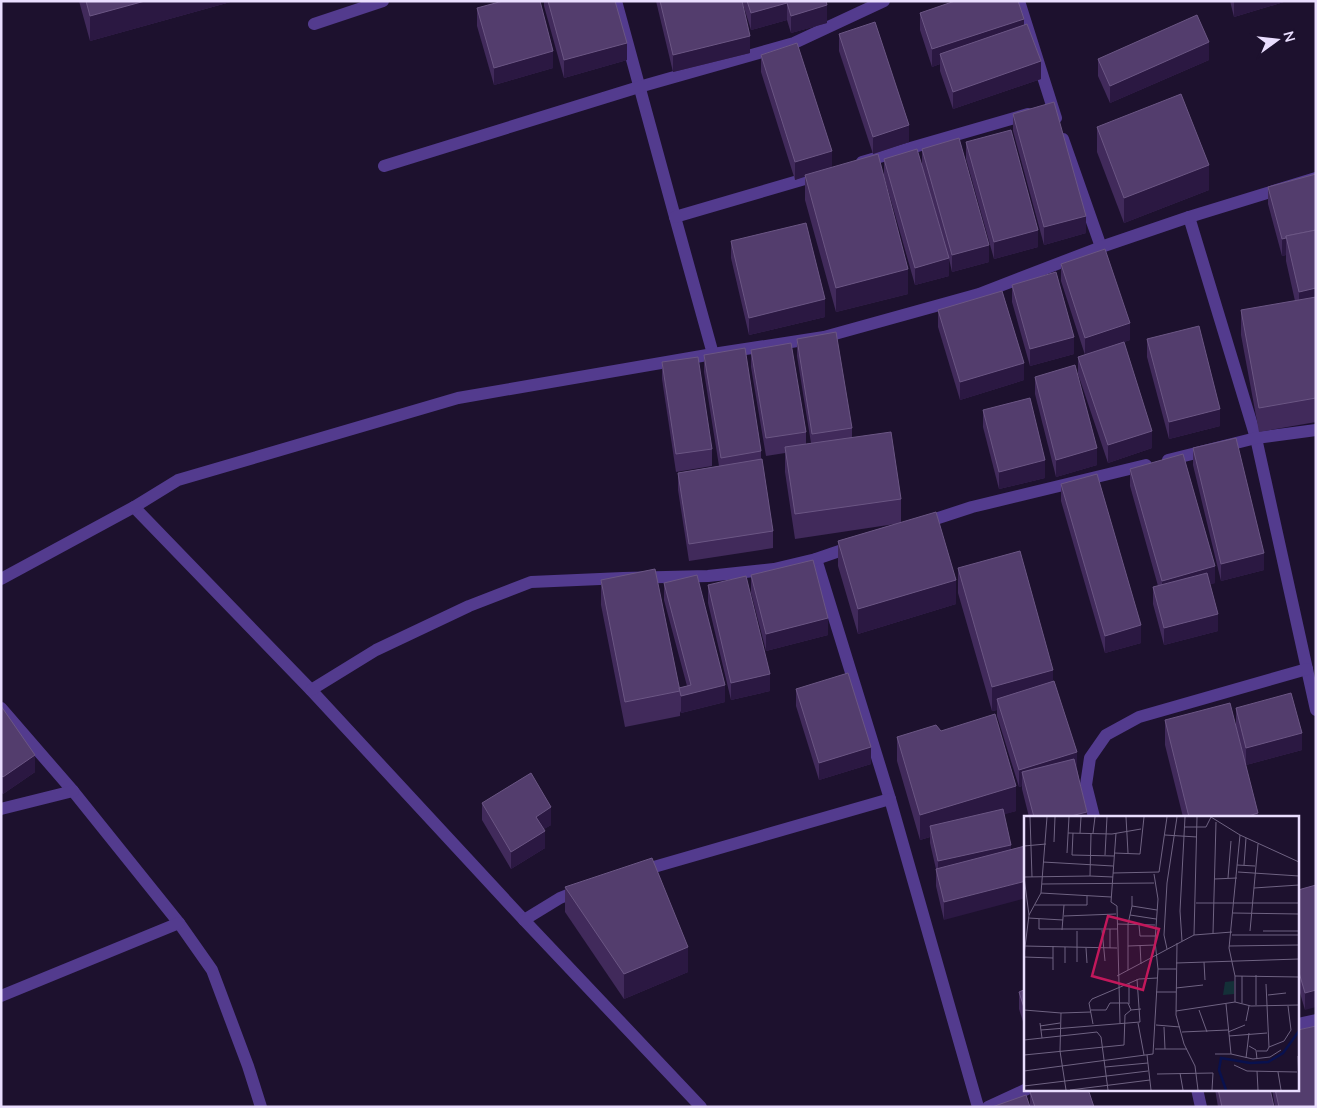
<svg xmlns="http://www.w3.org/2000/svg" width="1317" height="1108" font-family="Mulish,sans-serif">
  <rect width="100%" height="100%" fill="#1d112e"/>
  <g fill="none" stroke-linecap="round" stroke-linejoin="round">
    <g stroke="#533b8e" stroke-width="12">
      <path d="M616,1L675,217L713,354"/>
      <path d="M1019,1L1056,118"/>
      <path d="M314,24L383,1"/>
      <path d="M1063,139L1101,247"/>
      <path d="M862,162L1028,114"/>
      <path d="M384,166L639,87L794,43L884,1"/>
      <path d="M675,217L822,174"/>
      <path d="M1189,217L1256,438L1316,710"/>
      <path d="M1168,460L1256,438L1316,430"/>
      <path d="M134,507L311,690L524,920L701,1107"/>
      <path d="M923,523L972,507L1146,465"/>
      <path d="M816,559L890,799L978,1107"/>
      <path d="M1,579L134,507L178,480L458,398L713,354L824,337L979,294L1101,247L1189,217L1316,178"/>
      <path d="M311,690L376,650L469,606L531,582L623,578L708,576L774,569L816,559L854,546"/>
      <path d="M1,708L73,791L179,923L212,970L248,1066L261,1107"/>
      <path d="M1,809L73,791"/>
      <path d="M1094,817L1086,785L1090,758L1106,735L1139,717L1307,669"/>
      <path d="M640,871L890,799"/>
      <path d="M524,920L560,898L580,890"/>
      <path d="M1,996L179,923"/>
      <path d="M1298,1024L1316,1020"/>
      <path d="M1197,1089L1201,1107"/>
      <path d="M988,1107L1027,1089"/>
    </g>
  </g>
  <g fill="#412a5b">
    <path d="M79,1H234L90,41Z"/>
    <path d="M544,1H615L627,60L564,78L544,6Z"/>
    <path d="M656,1H742L750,53L673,72Z"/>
    <path d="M742,1H826L827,23L791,33L787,20L751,30Z"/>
    <path d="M1230,1H1287L1234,17Z"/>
    <path d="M477,8L553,68L494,85L477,26Z"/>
    <path d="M920,13L1024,25L1041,79L953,109L940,71V64L932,67L920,30Z"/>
    <path d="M839,34L909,142L873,154L839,51Z"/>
    <path d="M761,55L832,168L908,294L836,312L805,200V176L795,180L761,72Z"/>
    <path d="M1098,59L1209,60L1110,103L1098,76Z"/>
    <path d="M1013,114L1086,233L1044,245L1013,131Z"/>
    <path d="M1097,127L1209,190L1124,223L1097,152Z"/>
    <path d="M966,142L1038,247L994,259L966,159Z"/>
    <path d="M922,149L989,262L952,272L949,259V276L915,285L884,176V159L946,248L922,166Z"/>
    <path d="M1316,174V422L1259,432L1241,335V310L1295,301L1286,261V255L1282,256L1268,204V187Z"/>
    <path d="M731,241L825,317L749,335L731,258Z"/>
    <path d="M1061,264L1130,340L1124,342L1152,448L1108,463L1078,374V357L1085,355L1061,281Z"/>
    <path d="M1012,285L1074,354L1030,366L1012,302Z"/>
    <path d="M938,310L1024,380L960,400L938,327Z"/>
    <path d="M797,339L852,428V437L901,499V522L956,604L858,634L838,566V541L895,524L795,539L785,472V453L766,456L751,367V350L806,432V444L811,443L797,356Z"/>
    <path d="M1147,339L1220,426L1169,439L1147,357Z"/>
    <path d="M704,355L761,451V459L773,531V548L689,561L678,490V473L719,466L704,372Z"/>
    <path d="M662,362L712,449V466L676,472L662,379Z"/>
    <path d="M1035,377L1097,465L1056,477L1035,394Z"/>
    <path d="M983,410L1045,478L999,489L983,427Z"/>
    <path d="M1193,448L1264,570L1221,581L1193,465Z"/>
    <path d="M1130,469L1215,583L1210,584L1218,631L1164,645L1153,604V587L1158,586L1130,486Z"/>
    <path d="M1061,484L1141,643L1105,653L1061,501Z"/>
    <path d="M958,568L1053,681L1077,769L1087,817H1029L1022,789V786L1019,787L997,716V710L992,711L958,593Z"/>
    <path d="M751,575L828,635L766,651L751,593Z"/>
    <path d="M601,580L679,688L687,686L664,600V583L725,702L681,713L680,711V716L625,727L601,605Z"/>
    <path d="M708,585L770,691L731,700L708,603Z"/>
    <path d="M796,689L871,764L819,780L796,706Z"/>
    <path d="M1,706L35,772L3,794L1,792Z"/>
    <path d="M1236,708L1302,750L1246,765L1239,738L1258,817H1183L1165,745V720L1236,724Z"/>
    <path d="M941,731L1016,811L1004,814L944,920L936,886V869L930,843V837L920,840L897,761V737Z"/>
    <path d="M482,803L551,825L544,829L545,848L511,869L482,820Z"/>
    <path d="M1316,885L1305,1010L1298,986V890Z"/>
    <path d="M565,887L688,972L624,999L565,912Z"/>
    <path d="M1026,989V1031L1019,1009V992Z"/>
    <path d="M1215,1089H1270L1274,1107H1218Z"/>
    <path d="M1272,1089H1298L1316,1107H1275Z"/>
    <path d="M1030,1092L1094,1107H1030Z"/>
  </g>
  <g fill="#2b1842">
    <path d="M145,1H234L90,41V16Z"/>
    <path d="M1234,1H1287L1234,17Z"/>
    <path d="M787,3V20L751,30V13Z"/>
    <path d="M827,5V23L791,33V16Z"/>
    <path d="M1024,19V37L940,54V64L932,67V49Z"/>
    <path d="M750,36V53L673,72V55Z"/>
    <path d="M1209,42V60L1110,103V86Z"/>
    <path d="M627,43V60L564,78V60Z"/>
    <path d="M553,51V68L494,85V68Z"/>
    <path d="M1041,61V79L953,109V92Z"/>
    <path d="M909,125V142L873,154V137Z"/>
    <path d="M832,151V168L795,180V162Z"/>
    <path d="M1209,165V190L1124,223V198Z"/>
    <path d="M1086,216V233L1044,245V227Z"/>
    <path d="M1038,230V247L994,259V242Z"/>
    <path d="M1286,238V255L1282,256V239Z"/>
    <path d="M989,245V262L952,272V255Z"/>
    <path d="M949,258V276L915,285V268Z"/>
    <path d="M908,269V294L836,312V288Z"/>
    <path d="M1316,288V313L1299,317V292Z"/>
    <path d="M825,299V317L749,335V318Z"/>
    <path d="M1130,323V340L1085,355V338Z"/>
    <path d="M1074,337V354L1030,366V349Z"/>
    <path d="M1024,363V380L960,400V382Z"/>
    <path d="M1220,409V426L1169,439V422Z"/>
    <path d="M1152,431V448L1108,463V445Z"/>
    <path d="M1097,448V465L1056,477V460Z"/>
    <path d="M1045,460V478L999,489V472Z"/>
    <path d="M1264,553V570L1221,581V564Z"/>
    <path d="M1215,566V583L1162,598V581Z"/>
    <path d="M956,580V604L858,634V609Z"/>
    <path d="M1218,614V631L1164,645V628Z"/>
    <path d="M828,618V635L766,651V634Z"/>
    <path d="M1141,625V643L1105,653V636Z"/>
    <path d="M1053,670V694L997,699V710L992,711V687Z"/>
    <path d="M770,674V691L731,700V683Z"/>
    <path d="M725,685V702L681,713V696Z"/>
    <path d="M1302,733V750L1246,765V748Z"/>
    <path d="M871,747V764L819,780V763Z"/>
    <path d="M1077,752V769L1022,772V786L1019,787V770Z"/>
    <path d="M35,755V772L3,794V777Z"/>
    <path d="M1016,786V811L932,836L930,826V837L920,840V815Z"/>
    <path d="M551,807V825L536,834V817Z"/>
    <path d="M1087,812V817H1067Z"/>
    <path d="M1258,813V817H1245Z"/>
    <path d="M545,831V848L511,869V852Z"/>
    <path d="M1011,845V862L938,878V861Z"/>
    <path d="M1,878H2L1,895Z"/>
    <path d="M1026,881V898L944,920V902Z"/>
    <path d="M688,947V972L624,999V974Z"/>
    <path d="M1316,990V1007L1305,1010V993Z"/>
  </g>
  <g fill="#533d6d" stroke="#6b5684">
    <path d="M86,1H145L90,16Z"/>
    <path d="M503,1H540L553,51L494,68L477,8Z"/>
    <path d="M548,1H615L627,43L564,60Z"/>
    <path d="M660,1H742L750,36L673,55Z"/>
    <path d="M747,1H826L827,5L791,16L787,3L751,13Z"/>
    <path d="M955,1H1018L1024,19L932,49L920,13Z"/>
    <path d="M1197,15L1209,42L1110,86L1098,59Z"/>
    <path d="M875,22L909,125L873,137L839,34Z"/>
    <path d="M1027,24L1041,61L953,92L940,54Z"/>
    <path d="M797,43L832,151L795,162L761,55Z"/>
    <path d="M1181,94L1209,165L1124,198L1097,127Z"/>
    <path d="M1054,102L1086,216L1044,227L1013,114Z"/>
    <path d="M1011,130L1038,230L994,242L966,142Z"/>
    <path d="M959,138L989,245L952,255L922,149Z"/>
    <path d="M917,149L949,258L915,268L884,159Z"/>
    <path d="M878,154L908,269L836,288L805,175Z"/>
    <path d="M1316,174V230L1286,236V238L1282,239L1268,187Z"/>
    <path d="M806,223L825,299L749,318L731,241Z"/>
    <path d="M1316,230V288L1299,292L1286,236Z"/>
    <path d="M1105,249L1130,323L1085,338L1061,264Z"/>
    <path d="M1056,272L1074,337L1030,349L1012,285Z"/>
    <path d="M1002,291L1024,363L960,382L938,310Z"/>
    <path d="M1316,297V398L1259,408L1241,310Z"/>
    <path d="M1199,326L1220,409L1169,422L1147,339Z"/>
    <path d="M836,332L852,428L812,434L797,339Z"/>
    <path d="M1124,342L1152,431L1108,445L1078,357Z"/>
    <path d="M791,343L806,432L766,438L751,350Z"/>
    <path d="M745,348L761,451L721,458L704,355Z"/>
    <path d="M698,357L712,449L676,454L662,362Z"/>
    <path d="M1075,365L1097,448L1056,460L1035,377Z"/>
    <path d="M1030,398L1045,460L999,472L983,410Z"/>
    <path d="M891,432L901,499L795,514L785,447Z"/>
    <path d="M1236,438L1264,553L1221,564L1193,448Z"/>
    <path d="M1183,454L1215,566L1162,581L1130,469Z"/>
    <path d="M762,459L773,531L689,544L678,473Z"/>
    <path d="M1097,474L1141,625L1105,636L1061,484Z"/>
    <path d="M936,512L956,580L858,609L838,541Z"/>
    <path d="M1020,551L1053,670L992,687L958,568Z"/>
    <path d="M813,560L828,618L766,634L751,575Z"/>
    <path d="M655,569L680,691L625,702L601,580Z"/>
    <path d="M1207,573L1218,614L1164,628L1153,587Z"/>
    <path d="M697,575L725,685L681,696L679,688L691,685L664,583Z"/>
    <path d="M746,576L770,674L731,683L708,585Z"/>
    <path d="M848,673L871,747L819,763L796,689Z"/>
    <path d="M1054,681L1077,752L1019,770L997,699Z"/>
    <path d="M1291,693L1302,733L1246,748L1236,708Z"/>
    <path d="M1230,703L1258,813L1245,817H1189L1165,720Z"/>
    <path d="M1,706L35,755L3,777L1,775Z"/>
    <path d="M995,714L1016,786L920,815L897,737L936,725L941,731Z"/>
    <path d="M1074,759L1087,812L1067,817H1034L1022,772Z"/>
    <path d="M531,773L551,807L536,817L545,831L511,852L482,803Z"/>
    <path d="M1003,809L1011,845L938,861L930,826Z"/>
    <path d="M1025,846L1026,849V881L944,902L936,869Z"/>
    <path d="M652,858L688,947L624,974L565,887Z"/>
    <path d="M1316,885V990L1305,993L1298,969V890Z"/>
    <path d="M1026,989V1014L1019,992Z"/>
    <path d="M1316,1026V1107H1279L1275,1089H1298V1030Z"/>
    <path d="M1038,1089H1088L1094,1107H1035L1030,1092Z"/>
    <path d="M1218,1089H1270L1274,1107H1222Z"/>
    <path d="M1026,1095L1030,1107H992Z"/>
  </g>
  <g transform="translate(1024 816)">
    <rect width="275" height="275" fill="#1d112e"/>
    <path d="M210,165V178L199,179L201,166Z" fill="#143038"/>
    <path fill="none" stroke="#09114e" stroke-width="2.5" d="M202,274L195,254L197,242L226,247L244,246L259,237L275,215"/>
    <path fill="none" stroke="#6f6382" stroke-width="1" d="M6,1L8,61M102,1L104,37M187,1L216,19L275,46M160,11H182L187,1M44,17L88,18L117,13M49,17L48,39L90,40M56,17L57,1M69,17L71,1M92,17L87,86L93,90L96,207M67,18L66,60L89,61M141,19L173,21M30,26L31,1M0,30L22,28M43,37L45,1M90,37L116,38L120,1M81,39L83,1M19,46L89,50M213,49L231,50M220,49L222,22M214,56L275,60M89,57L135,56L143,1M0,61L66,60M0,61L5,99M204,62L207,25M190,63L213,62M18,68L130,67M230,72L275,69M17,77L87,81M108,80V90L133,94M172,87H275M11,89H63V80M209,97L275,98M106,99L132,103M40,100L92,98M4,102L39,104M15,103V113H93M93,108L131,109M115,109L116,120H131M86,113V132M38,114L40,89M78,114L81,145M226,115L234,28M239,115H275M189,117L192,6M170,119L173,1M208,119H275M158,125L156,95L161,1M153,127L152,199L160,228L171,250L174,274M116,129L117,148M0,130L93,132M29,130V154M104,130L131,129M205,130L275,129M41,131V147M62,132L63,147M143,133L140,119L143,67L153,1M0,139L5,99L17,77L23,1M0,141L29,142M53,146V115M180,146L181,164M152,147L275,143M134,153H152M104,154V108L108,90M232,159V189M93,160L170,119L208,116M211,160L275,161M218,160V187M152,172L179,169M132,176H152M244,179L262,177M211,186V160L205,132L216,19M105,188V167M202,188L207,238M0,194L37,197M67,194H82L86,187H104L107,194L117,193M175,194L183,216M152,195L211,186L227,190L275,189M222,205L225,190M16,207L18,222M114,207L120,239M69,208L65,187L68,183L115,163L133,162M132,209L156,211M16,210L36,207M140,211L141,233M17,214L116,206L113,163M158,216L204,214M204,216L221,209M205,220L243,217M0,224L73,216L77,221L84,274M225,230L232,234L233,243M245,231L260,225L267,214L264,190M131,233H163M233,235H243L245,231L242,168M191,238H207L229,243L246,241L257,234M0,239L100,229L101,199L107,194M123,239L127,274M274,240L275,272M222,242L225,217M210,249L223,255L273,256M81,251L124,247M0,255L129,238L134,153L131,125L134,83L130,58M233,255L234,274M254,256L257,274M156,257L159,274M133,258L189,257L188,274M0,270L124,255M42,274L36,235L37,197L67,196M46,274L126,264"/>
    <path fill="#c2185b" fill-opacity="0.15" stroke="#c2185b" stroke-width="2.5" d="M84,100L135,113L119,174L68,160Z"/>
    <rect width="275" height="275" fill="none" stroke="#eadeff" stroke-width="2.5"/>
  </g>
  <rect width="1317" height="1108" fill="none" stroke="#eadeff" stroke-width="5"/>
  <g transform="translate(1277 40) rotate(75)" stroke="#1d112e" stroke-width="4" paint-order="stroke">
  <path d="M0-4L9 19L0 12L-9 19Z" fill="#eadeff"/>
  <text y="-8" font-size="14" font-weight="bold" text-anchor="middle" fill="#eadeff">N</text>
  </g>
</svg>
